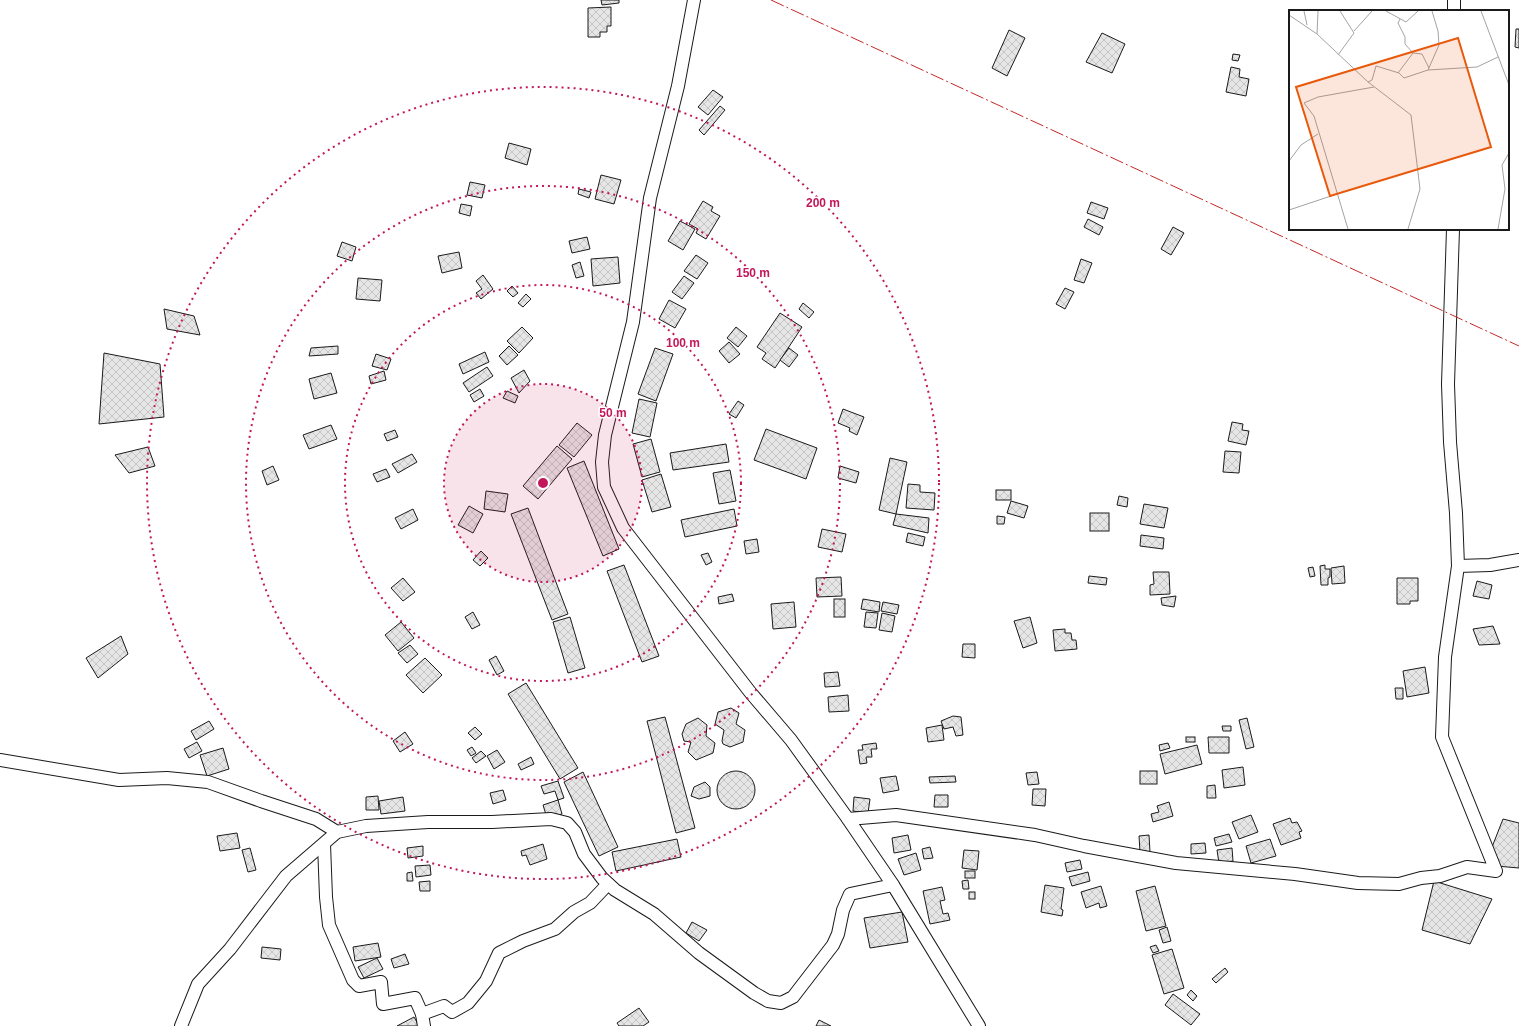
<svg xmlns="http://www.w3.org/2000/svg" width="1519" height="1026" font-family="Helvetica,sans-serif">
  <defs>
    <pattern id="building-cross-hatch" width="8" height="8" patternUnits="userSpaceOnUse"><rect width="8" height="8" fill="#e6e6e6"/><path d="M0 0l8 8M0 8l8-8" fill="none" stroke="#c5c5c5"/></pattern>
  </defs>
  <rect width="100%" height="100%" fill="#fff"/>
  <g fill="url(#building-cross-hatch)" stroke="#1a1a1a">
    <path d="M601,0H619V3L602,5Z"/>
    <path d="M611,7V26H607V32H600V37H588V8Z"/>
    <path d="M1516,29H1519V48L1515,47Z"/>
    <path d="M1009,30L1025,38L1007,76L992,68Z"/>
    <path d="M1102,33L1125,44L1112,73L1086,62Z"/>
    <path d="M1233,54L1240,55L1238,61L1232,60Z"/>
    <path d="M1231,67L1240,69L1239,77L1249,79L1246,96L1226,92Z"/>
    <path d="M713,90L723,97L708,115L698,107Z"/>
    <path d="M720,106L725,110L704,135L699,130Z"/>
    <path d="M509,143L531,149L527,165L505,158Z"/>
    <path d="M601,175L621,180L614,204L595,199Z"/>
    <path d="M470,182L485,185L482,198L467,195Z"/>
    <path d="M579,189L591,192L589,198L578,194Z"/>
    <path d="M703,201L713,207L711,211L720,216L706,239L696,233L698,229L689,224Z"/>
    <path d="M1091,202L1108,208L1104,219L1087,213Z"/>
    <path d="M461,204L472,206L470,216L459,213Z"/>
    <path d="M1088,219L1103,227L1099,235L1084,227Z"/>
    <path d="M680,221L695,229L683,250L668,241Z"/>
    <path d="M1173,227L1184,233L1171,255L1161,249Z"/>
    <path d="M587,237L590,249L572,253L569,241Z"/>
    <path d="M342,242L356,247L352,261L337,256Z"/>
    <path d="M459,252L462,268L442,273L438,256Z"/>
    <path d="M696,255L708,263L697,279L684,271Z"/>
    <path d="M618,257L620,283L593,286L591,259Z"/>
    <path d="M1081,259L1092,263L1084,283L1074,280Z"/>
    <path d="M580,262L584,276L576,278L572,265Z"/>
    <path d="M483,275L493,289L481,299L476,293L482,289L476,281Z"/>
    <path d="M684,276L694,283L682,299L672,292Z"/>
    <path d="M358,278L382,280L380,301L356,299Z"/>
    <path d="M512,286L518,293L513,297L507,291Z"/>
    <path d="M1065,288L1074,292L1065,309L1056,304Z"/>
    <path d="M526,294L531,299L523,307L518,303Z"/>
    <path d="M669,300L686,309L675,328L659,319Z"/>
    <path d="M803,303L814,312L809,318L799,309Z"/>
    <path d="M164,309L194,316L200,335L167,329Z"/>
    <path d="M780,313L802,327L775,368L762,359L766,353L757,347Z"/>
    <path d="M522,327L533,338L519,353L507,341Z"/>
    <path d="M736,327L747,336L738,347L727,338Z"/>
    <path d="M729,342L740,354L729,363L719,351Z"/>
    <path d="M338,346V354L309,356L311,348Z"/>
    <path d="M509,346L518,355L507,365L499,356Z"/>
    <path d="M655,348L673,354L656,401L638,394Z"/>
    <path d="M789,348L798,355L789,367L780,360Z"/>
    <path d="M485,352L489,362L463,374L459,364Z"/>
    <path d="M104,353L160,364L164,417L99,424Z"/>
    <path d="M376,354L391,359L387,370L372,366Z"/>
    <path d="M487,367L493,376L469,392L463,383Z"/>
    <path d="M524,370L530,381L519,393L511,378Z"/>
    <path d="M384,371L386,380L371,384L369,376Z"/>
    <path d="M331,373L337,393L314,399L309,379Z"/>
    <path d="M480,389L484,396L474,402L470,395Z"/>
    <path d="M507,391L518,396L515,403L503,398Z"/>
    <path d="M639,399L657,403L650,437L632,433Z"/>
    <path d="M738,401L744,405L736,418L729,414Z"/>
    <path d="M843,409L864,417L857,435L849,431L850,428L838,423Z"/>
    <path d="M1232,422L1243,424L1242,430L1249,431L1246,445L1228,441Z"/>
    <path d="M577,423L592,435L574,457L559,445Z"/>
    <path d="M331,425L337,439L309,449L303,435Z"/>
    <path d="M766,429L817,448L806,479L754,460Z"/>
    <path d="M395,430L398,437L387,441L384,434Z"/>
    <path d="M651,439L660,472L642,477L633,444Z"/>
    <path d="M726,444L729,462L673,470L670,453Z"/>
    <path d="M557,446L572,459L538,499L523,486Z"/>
    <path d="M148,447L155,466L129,473L115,455Z"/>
    <path d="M1225,451L1241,452L1239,473L1223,472Z"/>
    <path d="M412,454L417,462L398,473L392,464Z"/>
    <path d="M890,458L907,462L896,514L879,510Z"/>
    <path d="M584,461L619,549L603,556L567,468Z"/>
    <path d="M273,466L279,480L267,485L262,471Z"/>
    <path d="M840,466L859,472L856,483L838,478Z"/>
    <path d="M386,469L390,477L377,482L373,474Z"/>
    <path d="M730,470L736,501L719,504L713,473Z"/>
    <path d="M661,474L671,507L652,512L642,480Z"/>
    <path d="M908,484L920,485V492L935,493L934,510L906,508Z"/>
    <rect x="996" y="490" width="15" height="10"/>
    <path d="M486,491L508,494L505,512L484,509Z"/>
    <path d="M1119,496L1128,498L1127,507L1117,505Z"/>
    <path d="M1011,501L1028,506L1024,518L1007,513Z"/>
    <path d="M1144,504L1168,508L1164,528L1140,524Z"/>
    <path d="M469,506L483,514L473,533L458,525Z"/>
    <path d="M528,508L568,614L552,620L511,514Z"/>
    <path d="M413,509L418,520L401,529L395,518Z"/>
    <path d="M734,509L737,526L685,537L681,520Z"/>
    <rect x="1090" y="513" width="19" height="18"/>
    <path d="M896,514L929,518L928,533L893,525Z"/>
    <path d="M997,516L1005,517L1004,524H997Z"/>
    <path d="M822,529L846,534L842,552L818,547Z"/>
    <path d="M908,533L925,537L923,546L906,542Z"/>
    <path d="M1141,535L1164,538L1163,549L1140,546Z"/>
    <path d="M757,539L759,552L746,554L744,541Z"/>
    <path d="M481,551L488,558L480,566L473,560Z"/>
    <path d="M708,553L712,562L706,565L701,555Z"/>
    <path d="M624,565L659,656L642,662L607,571Z"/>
    <path d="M1325,565V569H1330V577L1328,578V585H1321L1320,566Z"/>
    <path d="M1344,566L1345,583L1332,584L1331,568Z"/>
    <path d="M1313,567L1315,576L1310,577L1308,568Z"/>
    <path d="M1153,572H1169L1170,594L1150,595V585L1154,584Z"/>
    <path d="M1089,576L1107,578L1106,585L1088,583Z"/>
    <path d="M841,577L842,596L817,597L816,578Z"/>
    <path d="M403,578L415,592L403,601L391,588Z"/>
    <path d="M1397,578H1418V601H1410V604H1397Z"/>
    <path d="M1477,581L1492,585L1489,599L1473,596Z"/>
    <path d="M732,594L734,601L719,604L718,597Z"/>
    <path d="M1176,596L1174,607L1162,605L1161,598Z"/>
    <rect x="834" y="599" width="11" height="18"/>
    <path d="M863,599L880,602L879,612L861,609Z"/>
    <path d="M794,602L796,627L773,629L771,604Z"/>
    <path d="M883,602L899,605L897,614L881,611Z"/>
    <path d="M473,612L480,625L472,629L465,617Z"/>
    <path d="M866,612L878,613L876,628L864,627Z"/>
    <path d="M882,613L895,616L892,632L879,630Z"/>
    <path d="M570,617L585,668L568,673L553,622Z"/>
    <path d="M1030,617L1037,643L1023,648L1014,621Z"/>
    <path d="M401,622L414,638L398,651L385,635Z"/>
    <path d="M1493,626L1500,644L1479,645L1473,629Z"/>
    <path d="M1065,629V633H1071L1072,640H1076L1077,649L1055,651L1053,630Z"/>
    <path d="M121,636L128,654L98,678L86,658Z"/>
    <path d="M963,644H975V658L962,657Z"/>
    <path d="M410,645L418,654L407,663L398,653Z"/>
    <path d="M496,656L504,671L497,675L489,660Z"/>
    <path d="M425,658L442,675L423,693L406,675Z"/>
    <path d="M1425,667L1429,693L1407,697L1403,671Z"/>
    <path d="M838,672L840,686L825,687L824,673Z"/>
    <path d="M526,683L578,768L560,779L508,694Z"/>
    <path d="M1395,688H1403V699H1396Z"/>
    <path d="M848,695L849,711L829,712L828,697Z"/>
    <path d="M731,708L739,713L736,724L745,730L743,742L730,747L723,744L722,741L724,730L715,724L718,712Z"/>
    <path d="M953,716L961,717L963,735L956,736L953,727L944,729L941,721Z"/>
    <path d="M665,717L695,828L676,833L647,721Z"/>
    <path d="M698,718L707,725L706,736L715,743L713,753L696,760L688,752L691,742L684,741L682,734L686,724Z"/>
    <path d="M1247,718L1254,747L1246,749L1239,720Z"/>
    <path d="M209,721L214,729L196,740L191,731Z"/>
    <path d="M942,725L944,740L928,742L926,728Z"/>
    <path d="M1222,726H1231V731H1223Z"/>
    <path d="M475,727L482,734L475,740L468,733Z"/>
    <path d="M405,732L413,744L400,752L393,741Z"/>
    <rect x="1186" y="737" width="9" height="5"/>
    <path d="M1208,737H1229V753H1209Z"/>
    <path d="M197,742L202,751L189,758L184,749Z"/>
    <path d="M876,743L877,749H871L872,757H866L867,763L860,764L858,750H863L862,745Z"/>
    <path d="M1168,743L1170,748L1160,751L1159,745Z"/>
    <path d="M1197,745L1202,764L1165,774L1160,754Z"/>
    <path d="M472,747L476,753L471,756L467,750Z"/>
    <path d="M223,748L229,769L207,776L200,755Z"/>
    <path d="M497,750L505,762L494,769L487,756Z"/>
    <path d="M481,751L486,756L476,763L472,758Z"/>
    <path d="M531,757L534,764L521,770L518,764Z"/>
    <path d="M1243,767L1245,785L1224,788L1222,770Z"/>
    <rect x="1140" y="771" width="17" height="13"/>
    <circle cx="736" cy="790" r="19"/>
    <path d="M583,772L618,847L599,856L564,782Z"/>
    <path d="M1037,772L1039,784L1028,785L1026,773Z"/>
    <path d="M896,776L899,790L883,793L880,778Z"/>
    <path d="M955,776L956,782L930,783L929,777Z"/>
    <path d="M558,781L564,798L558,800L555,791L544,794L541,786Z"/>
    <path d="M705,782L710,787V796L699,799L691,796L694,787Z"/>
    <path d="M1215,785L1216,798H1207V786Z"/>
    <path d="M1033,789H1046L1045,806L1032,805Z"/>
    <path d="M503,790L506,800L493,804L490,793Z"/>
    <path d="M935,795H948V807H934Z"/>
    <path d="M378,796L379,810H366V797Z"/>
    <path d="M403,797L405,811L381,814L379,801Z"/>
    <path d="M854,797L870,799L868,813L853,811Z"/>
    <path d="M558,800L562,814L547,818L543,805Z"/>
    <path d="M1169,802L1173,816L1153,822L1151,814L1159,812L1157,806Z"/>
    <path d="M1251,815L1258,832L1239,839L1232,822Z"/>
    <path d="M1290,818L1292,823L1297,822L1302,831L1299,832L1301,838L1281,845L1273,824Z"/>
    <path d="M1503,819L1519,823V868L1485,865Z"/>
    <path d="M237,833L240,848L220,851L217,836Z"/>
    <path d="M1229,834L1232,842L1216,846L1214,838Z"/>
    <path d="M908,835L911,850L894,853L892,838Z"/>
    <path d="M1149,835L1150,852H1140L1139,836Z"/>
    <path d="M677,839L681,857L616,871L612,852Z"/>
    <path d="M1270,839L1276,856L1251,863L1246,846Z"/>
    <path d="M1205,843L1206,853L1191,854V844Z"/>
    <path d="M543,844L547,859L530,865L526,855L522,856L521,851Z"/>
    <path d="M423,846V856L408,858L407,848Z"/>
    <path d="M930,847L933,858L924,859L922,849Z"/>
    <path d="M250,848L256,870L248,872L242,850Z"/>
    <path d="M1232,848L1233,861L1219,863L1217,850Z"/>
    <path d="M964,850L979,851L977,870L962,868Z"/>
    <path d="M916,853L921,870L904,875L898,859Z"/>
    <path d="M1080,860L1082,869L1067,872L1065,863Z"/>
    <path d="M430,865L431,875L416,877L415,866Z"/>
    <rect x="965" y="871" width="10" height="7"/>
    <path d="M412,872L413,881H407V873Z"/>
    <path d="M1088,872L1090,881L1072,886L1069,877Z"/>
    <path d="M968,880L969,889H963L962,881Z"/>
    <path d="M430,881V891H420L419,882Z"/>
    <path d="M1434,881L1492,899L1470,944L1422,930Z"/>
    <path d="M1045,885L1064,888L1061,909L1063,910L1062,916L1041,912Z"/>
    <path d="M1101,886L1107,906L1100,908L1099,903L1086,908L1081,892Z"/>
    <path d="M1155,886L1166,926L1146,931L1136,891Z"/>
    <path d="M942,887L945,900L940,901L943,914L948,913L950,920L930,924L923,891Z"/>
    <rect x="969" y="892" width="6" height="7"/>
    <path d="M902,912L908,942L870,948L864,918Z"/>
    <path d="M692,922L707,930L699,941L686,933Z"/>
    <path d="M1167,927L1171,941L1163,943L1159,930Z"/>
    <path d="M378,943L381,957L355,961L353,947Z"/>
    <path d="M1156,945L1159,951L1153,953L1150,947Z"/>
    <path d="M262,947L281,949L280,960L261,958Z"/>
    <path d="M1172,949L1184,988L1164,994L1152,955Z"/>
    <path d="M405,954L409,964L394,968L391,959Z"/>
    <path d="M377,958L383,969L364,978L358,967Z"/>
    <path d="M1225,968L1228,972L1216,983L1212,979Z"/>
    <path d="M1191,990L1197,996L1193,1001L1187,995Z"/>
    <path d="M1173,994L1200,1014L1191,1025L1165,1005Z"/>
    <path d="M639,1008L649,1022L643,1026H619L617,1023Z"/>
    <path d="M414,1017L419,1026H397Z"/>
    <path d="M819,1020L831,1026H816Z"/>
  </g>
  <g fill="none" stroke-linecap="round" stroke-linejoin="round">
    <g stroke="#1a1a1a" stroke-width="14">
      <g id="minor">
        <path d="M694,0L678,86L650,198L633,322L605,435L602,462L604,487L623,528L750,692L791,740L848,819L893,885L979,1026"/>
        <path d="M1454,0V11"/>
        <path d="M1458,566L1490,565L1519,560"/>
        <path d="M0,760L119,780L167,778L208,782L261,801L316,819L337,832"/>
        <path d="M848,819L896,815L1035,835L1084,846L1176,863L1295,874L1358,883L1399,884L1421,878L1440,876L1467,867L1496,871L1442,737L1445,657L1458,566L1456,513L1450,442L1448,384L1453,229"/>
        <path d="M324,844L326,897L329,925L353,980L359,986L381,982L383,1004L415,998L422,1014"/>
        <path d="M181,1026L198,984L230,949L286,876L337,832L366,826L428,822H492L551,819L567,823L575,832L584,854L602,878L615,890L654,914L699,953L754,993L768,1001L781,1003L793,997L833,945L838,934L843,910L850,894L893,885"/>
        <path d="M424,1026L422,1014L444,1006L452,1012L468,1003L486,981L499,953L523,941L555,929L574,912L590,903L608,884"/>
      </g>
    </g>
    <use href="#minor" stroke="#fff" stroke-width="12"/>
    <path stroke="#c62828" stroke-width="1" stroke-dasharray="14 3 2 3" stroke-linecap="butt" d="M771,0L1519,346"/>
  </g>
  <circle cx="543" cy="483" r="99" fill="#c2185b" fill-opacity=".12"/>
  <g fill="none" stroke="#c2185b" stroke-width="2" stroke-dasharray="2 4">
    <circle cx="543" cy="483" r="99"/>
    <circle cx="543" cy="483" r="198"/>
    <circle cx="543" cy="483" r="297"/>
    <circle cx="543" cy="483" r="396"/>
  </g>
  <g transform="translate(1289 10)">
    <rect width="220" height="220" fill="#fff"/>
    <path fill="none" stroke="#a3a3a3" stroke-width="1" d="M15,1L18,15M97,1L117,12L129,1M192,1L220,75M0,5L28,24L79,72L122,105L131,179L119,219M65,21L83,1M28,24L29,1M124,43L133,44L140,58M49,45L65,23L51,1M139,60L188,57L209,47M109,63L124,43L116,34V27L109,13L111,9M79,72L83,70L87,56L110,63L115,68L139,60L150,35L149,21L143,1M0,151L12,135L29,124M0,200L48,184M59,219L25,106L15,93L29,87L85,77M209,219L216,179L213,155L220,143"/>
    <path fill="#e8590c" fill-opacity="0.15" stroke="#e8590c" stroke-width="2" d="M169,28L202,137L41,186L7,77Z"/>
    <rect width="220" height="220" fill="none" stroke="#1a1a1a" stroke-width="2"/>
  </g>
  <circle cx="543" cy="483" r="6" fill="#c2185b" stroke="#fff" stroke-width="2"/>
  <g font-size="12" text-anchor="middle" font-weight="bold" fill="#c2185b" stroke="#fff" stroke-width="3" stroke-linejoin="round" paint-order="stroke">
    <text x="823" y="207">200 m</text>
    <text x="753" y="277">150 m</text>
    <text x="683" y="347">100 m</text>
    <text x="613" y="417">50 m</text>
  </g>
</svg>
